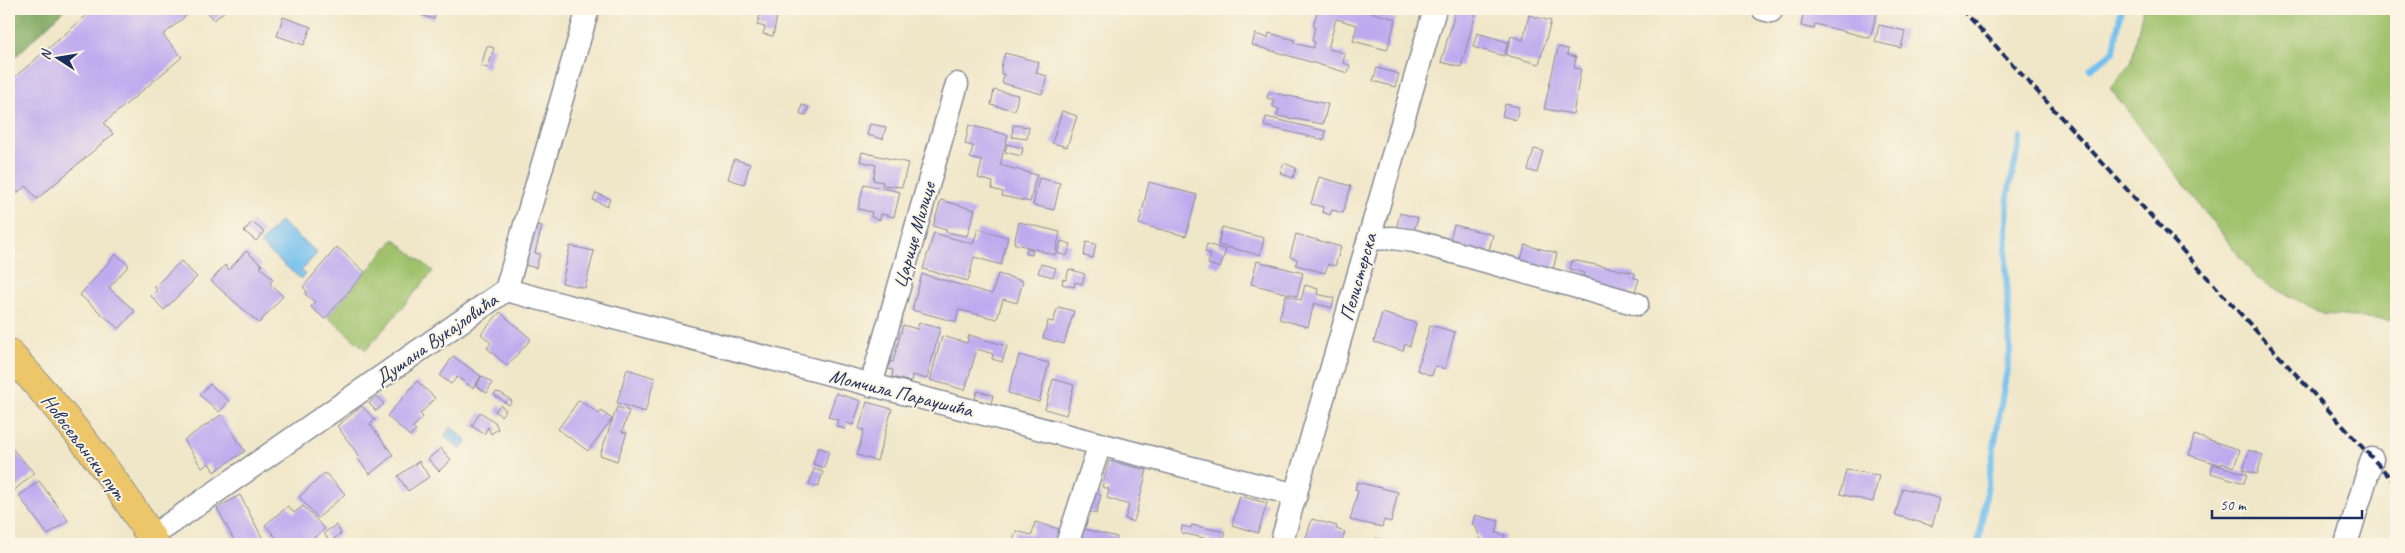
<svg xmlns="http://www.w3.org/2000/svg" width="2405" height="553" font-family="Caveat,sans-serif">
  <rect width="100%" height="100%" fill="#fcf5e5"/>
  <filter id="ink" filterUnits="userSpaceOnUse"><feTurbulence type="fractalNoise" baseFrequency=".02" numOctaves="2"/><feDisplacementMap in="SourceGraphic" scale="10" xChannelSelector="R" yChannelSelector="G"/><feConvolveMatrix kernelMatrix="1 2 1 2 8 2 1 2 1" color-interpolation-filters="sRGB"/></filter>
  <filter id="wash" filterUnits="userSpaceOnUse"><feTurbulence type="fractalNoise" baseFrequency=".0096" numOctaves="4" result="noise"/><feDisplacementMap in="SourceGraphic" scale="20" xChannelSelector="R" yChannelSelector="G"/><feGaussianBlur stdDeviation="1.12" result="paint"/><feColorMatrix in="noise" values="0 0 0 0 0 0 0 0 0 0 0 0 0 0 0 0 0 1.4 0 .05"/><feComposite in="paint" operator="in"/></filter>
  <g filter="url(#wash)">
    <rect width="100%" height="100%" fill="#f0e6c8"/>
    <g fill="#9ec16b" stroke="#5c7864">
      <path d="M2143,9H2396V321L2323,314L2256,278L2110,88L2131,63Z"/>
      <path d="M394,239L433,271L366,350L328,317Z"/>
    </g>
    <path fill="#7ea75f" stroke="#4c6b5e" d="M9,9H65L9,63Z"/>
    <g fill="#75c0ee" stroke="#4878a6">
      <path d="M280,221L317,253L301,271L305,274L301,279L260,244Z"/>
      <path d="M451,427L467,441L460,450L444,436Z"/>
    </g>
    <g fill="none" stroke-linecap="round" stroke-linejoin="round">
      <g stroke="#75c0ee" stroke-width="6">
        <path d="M2090,69L2114,51L2121,9"/>
        <path d="M1978,544L2010,351L2006,270L2008,194L2021,137"/>
      </g>
    </g>
    <g id="blocks">
      <g fill="#beabef">
        <path d="M94,9H194L163,35L182,57L104,123L113,134L37,199L26,186L12,197L9,193V82Z"/>
        <path d="M205,9H227L214,20Z"/>
        <path d="M422,9H437L434,19L420,15Z"/>
        <path d="M1318,9H1359L1396,19L1387,50L1353,41L1357,25L1336,19L1328,49L1345,53L1343,63L1350,65L1348,73L1252,45L1255,34L1268,38L1269,33L1295,40L1294,43L1313,48L1315,42L1312,41L1315,27L1313,26Z"/>
        <path d="M1456,9H1477L1461,67L1441,62Z"/>
        <path d="M1804,9H1864L1877,12L1870,38L1815,24L1814,29L1801,26Z"/>
        <path d="M761,12L777,16L773,36L763,34L765,27L757,25Z"/>
        <path d="M1529,15L1551,21L1539,64L1506,55L1511,36L1523,40Z"/>
        <path d="M283,17L311,27L304,45L277,36Z"/>
        <path d="M1879,25L1905,31L1901,48L1875,42Z"/>
        <path d="M1477,33L1508,42L1504,56L1473,47Z"/>
        <path d="M487,46L494,48L488,68L481,66Z"/>
        <path d="M1558,47L1568,49L1567,55L1576,57L1574,68L1581,69L1573,114L1544,109Z"/>
        <path d="M1005,53L1039,62L1036,73L1047,76L1042,94L1002,83L1004,74H1001V67Z"/>
        <path d="M1377,68L1399,74L1395,87L1373,81Z"/>
        <path d="M994,90L1018,95L1015,110L991,105Z"/>
        <path d="M1269,92L1328,104L1323,124L1277,116L1279,109L1273,107L1274,100L1267,98Z"/>
        <path d="M1505,104L1519,107L1516,120L1502,116Z"/>
        <path d="M802,105L809,107L806,115L800,114Z"/>
        <path d="M1062,111L1077,116L1067,147L1052,143Z"/>
        <path d="M1266,117L1326,131L1324,140L1264,126Z"/>
        <path d="M870,124L886,127L883,139L867,135Z"/>
        <path d="M969,125L1008,135L1000,165L1037,175L1030,202L1002,196L1003,192L992,189L993,182L978,178L982,161L970,158L973,146L965,144Z"/>
        <path d="M1013,125L1029,127L1027,139L1012,137Z"/>
        <path d="M1007,144L1023,148L1021,156L1005,152Z"/>
        <path d="M1534,149L1543,151L1537,173L1528,170Z"/>
        <path d="M862,152L908,163L902,187L882,185L883,182L873,180L876,165L860,161Z"/>
        <path d="M734,159L750,164L744,184L728,179Z"/>
        <path d="M1284,163L1296,168L1293,178L1280,173Z"/>
        <path d="M1319,177L1351,186L1343,213L1332,210L1330,215L1322,212L1323,207L1311,204Z"/>
        <path d="M1039,178L1060,183L1054,210L1033,205Z"/>
        <path d="M1149,182L1197,195L1186,236L1139,224Z"/>
        <path d="M864,184L900,192L894,217L881,214L880,220L871,217L872,212L858,209Z"/>
        <path d="M596,193L610,199L607,206L593,200Z"/>
        <path d="M941,200L975,210L967,236L946,232V230L933,226Z"/>
        <path d="M1400,213L1418,218L1413,234L1396,229Z"/>
        <path d="M252,222L264,232L256,241L244,231Z"/>
        <path d="M1019,222L1060,232L1055,255L1014,243Z"/>
        <path d="M532,223L542,226L535,253L540,254L536,268L521,264Z"/>
        <path d="M1454,225L1493,235L1487,258L1448,247Z"/>
        <path d="M1222,227L1264,238L1260,255L1218,245Z"/>
        <path d="M978,229L1008,237L1001,265L974,257L968,281L923,269L934,233L973,244Z"/>
        <path d="M1296,234L1341,247L1335,266L1328,264L1325,273L1296,265L1297,259L1290,257Z"/>
        <path d="M1061,241L1071,244L1067,256L1057,253Z"/>
        <path d="M1086,242L1096,244L1093,258L1084,256Z"/>
        <path d="M1207,244L1226,250L1220,268L1208,264L1211,254L1205,252Z"/>
        <path d="M1525,245L1557,253L1552,274L1519,266Z"/>
        <path d="M570,246L594,251L585,288L562,283Z"/>
        <path d="M337,247L365,272L325,319L311,307L315,302L305,294L307,291L303,287Z"/>
        <path d="M1027,248L1033,250L1032,255L1026,254Z"/>
        <path d="M246,251L262,265L260,267L273,279L270,284L283,296L259,323L211,281L225,265L229,270Z"/>
        <path d="M116,254L129,265L109,288L135,311L119,329L80,295Z"/>
        <path d="M1572,260L1635,273L1634,278L1639,279L1635,292L1631,290L1630,294L1581,282L1584,273L1570,269Z"/>
        <path d="M181,261L197,277L164,310L151,296L157,290L154,287Z"/>
        <path d="M1257,261L1303,273L1297,296L1251,284Z"/>
        <path d="M1041,264L1056,268L1053,277L1038,273Z"/>
        <path d="M1069,269L1085,274L1082,284L1075,282L1074,287L1062,284L1063,279L1066,280Z"/>
        <path d="M922,274L992,294L998,274L1023,281L1017,303L1003,299L997,319L959,310L956,322L912,310Z"/>
        <path d="M1305,285L1318,289L1317,294L1334,298L1332,308L1314,303L1308,327L1279,319L1286,295L1301,300Z"/>
        <path d="M1058,307L1074,311L1064,344L1043,338L1048,321L1053,322Z"/>
        <path d="M500,312L531,339L507,366L487,348L491,343L481,334Z"/>
        <path d="M1382,313L1416,323L1410,346L1405,344L1403,351L1374,342Z"/>
        <path d="M919,323L940,328L927,379L912,375L911,382L892,377L893,370L884,368L886,360L893,362L903,325L917,329Z"/>
        <path d="M1430,325L1455,332L1445,369L1435,366L1432,376L1417,370Z"/>
        <path d="M969,335L1007,346L1002,362L992,359L993,354L977,349L965,390L930,380L942,336L967,343Z"/>
        <path d="M1019,355L1049,363L1039,402L1008,393Z"/>
        <path d="M453,356L481,376L473,388L457,377L451,384L440,376Z"/>
        <path d="M627,369L655,378L645,412L617,403Z"/>
        <path d="M482,376L492,383L487,393L476,386Z"/>
        <path d="M1053,379L1074,385L1066,415L1045,409Z"/>
        <path d="M417,381L435,398L420,414L423,417L412,428L416,431L410,436L387,416Z"/>
        <path d="M210,384L229,401L219,412L200,395Z"/>
        <path d="M977,391L993,395L991,404L975,399Z"/>
        <path d="M496,392L501,393L512,401L509,405L494,395Z"/>
        <path d="M836,393L861,401L853,425L847,423L845,429L836,426L838,420L828,417Z"/>
        <path d="M377,396L384,404L376,411L369,403Z"/>
        <path d="M579,400L599,414L601,411L612,419L588,451L558,429Z"/>
        <path d="M867,402L892,409L877,461L857,455L864,430L859,429Z"/>
        <path d="M500,405L506,410L501,416L495,411Z"/>
        <path d="M362,406L375,420L370,424L393,455L370,474L357,458L359,456L337,426Z"/>
        <path d="M617,407L629,411L622,432L627,433L617,461L600,455Z"/>
        <path d="M480,412L495,422L498,429L491,434L488,427L484,434L472,426Z"/>
        <path d="M221,415L245,451L214,472L209,463L202,468L184,440Z"/>
        <path d="M2194,435L2240,450L2234,467L2222,463L2221,465L2189,455Z"/>
        <path d="M9,445L34,473L9,495Z"/>
        <path d="M818,447L829,451L824,468L813,464Z"/>
        <path d="M441,448L451,460L439,471L428,459Z"/>
        <path d="M2249,450L2263,455L2257,474L2243,470Z"/>
        <path d="M419,461L429,477L408,491L398,476Z"/>
        <path d="M1109,461L1147,470L1134,522L1125,519L1129,505L1107,498L1109,489L1102,487Z"/>
        <path d="M2213,464L2247,474L2244,483L2211,473Z"/>
        <path d="M814,469L823,472L818,487L809,484Z"/>
        <path d="M1846,470L1879,475L1873,502L1840,494Z"/>
        <path d="M325,473L345,494L318,518L299,497Z"/>
        <path d="M39,481L68,520L48,535L19,496Z"/>
        <path d="M1357,482L1398,492L1391,522L1384,520L1382,527L1350,520L1358,491L1355,490Z"/>
        <path d="M1903,488L1940,499L1932,526L1895,515Z"/>
        <path d="M1088,491L1101,495L1096,514L1083,510Z"/>
        <path d="M240,495L264,541L258,544H236L217,508Z"/>
        <path d="M1240,496L1267,503L1258,533L1232,525Z"/>
        <path d="M288,506L294,513L303,506L325,529L306,544H282L265,525Z"/>
        <path d="M1475,515L1499,521L1496,533L1505,535L1503,544H1479L1481,540L1475,525L1472,524Z"/>
        <path d="M1312,519L1337,526L1336,529L1345,532L1341,544H1304Z"/>
        <path d="M1035,522L1059,529L1055,544H1012L1016,531L1032,535Z"/>
        <path d="M336,525L341,533L330,542L324,533Z"/>
        <path d="M1192,525L1225,532L1223,542L1181,533L1182,526L1191,528Z"/>
        <path d="M1080,528L1117,537L1115,544H1075Z"/>
        <path d="M1376,538L1386,541V544H1374Z"/>
        <path d="M1210,540L1225,543V544H1209Z"/>
      </g>
    </g>
  </g>
  <g filter="url(#ink)">
    <use href="#blocks" fill-opacity="0" stroke="#868a93" stroke-width="1"/>
    <g fill="none" stroke-linecap="round" stroke-linejoin="round">
      <g stroke="#868a93" stroke-width="25">
        <g id="minor">
          <path d="M1763,9L1771,11"/>
          <path d="M1369,239L1393,238L1414,241L1637,304"/>
          <path d="M506,290L1296,495"/>
          <path d="M871,385L957,84"/>
          <path d="M151,537L506,290L588,9"/>
          <path d="M1067,544L1100,444"/>
          <path d="M1281,544L1435,9"/>
          <path d="M2346,544L2372,459"/>
        </g>
      </g>
      <g stroke="#868a93" stroke-width="30">
        <path id="major" d="M9,353C62,411 115,476 155,544"/>
      </g>
      <use href="#minor" stroke="#fff" stroke-width="22"/>
      <use href="#major" stroke="#ecc669" stroke-width="28"/>
      <path stroke="#1b2f5e" stroke-width="4" stroke-dasharray="8 4" stroke-linecap="butt" d="M1962,9L2396,484"/>
    </g>
  </g>
  <g text-anchor="middle" dominant-baseline="central" stroke-width="4" stroke-linejoin="round" paint-order="stroke">
    <g font-size="20" fill="#1b2f5e" stroke="#fcf5e5">
      <text transform="translate(914 235) rotate(-74)">Царице Милице</text>
      <text transform="translate(1358 277) rotate(-74)">Пелистерска</text>
      <text transform="translate(436 339) rotate(-35)">Душана Вукајловића</text>
      <text transform="translate(901 393) rotate(14)">Момчила Параушића</text>
      <text transform="translate(84 447) rotate(53)">Новосељански пут</text>
    </g>
  </g>
  <rect width="2405" height="553" fill="none" stroke="#fcf5e5" stroke-width="30"/>
  <g transform="translate(58 58) rotate(282)" stroke="#fcf5e5" stroke-width="4" paint-order="stroke">
  <path d="M0-4L9 19L0 12L-9 19Z" fill="#1b2f5e"/>
  <text y="-8" font-size="14" font-weight="bold" text-anchor="middle" fill="#1b2f5e">N</text>
  </g>
  <path d="M2212 510v8h150v-8" fill="none" stroke="#1b2f5e" stroke-width="2.5"/>
  <text x="2220" y="510" font-size="15" fill="#1b2f5e" stroke="#fcf5e5" stroke-width="4" paint-order="stroke">50 m</text>
</svg>
